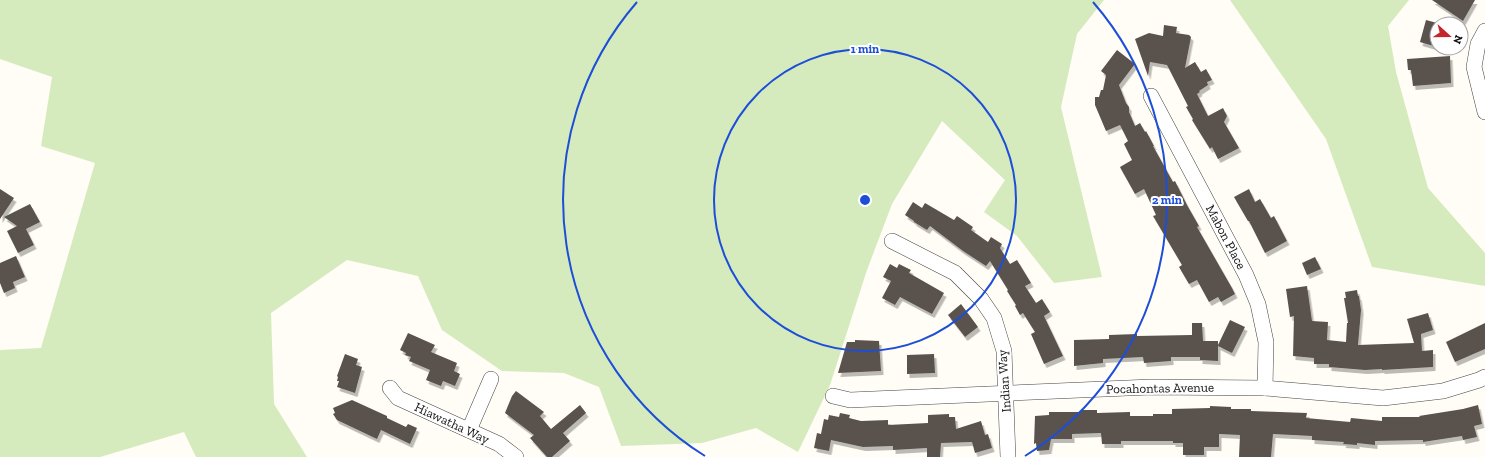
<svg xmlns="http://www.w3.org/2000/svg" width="1485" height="457" font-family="'Zilla Slab',serif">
  <defs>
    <filter id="shadow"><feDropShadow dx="2.5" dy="4" stdDeviation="0" flood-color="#0004"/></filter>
  </defs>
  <rect width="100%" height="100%" fill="#fffdf5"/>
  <g fill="#d5ebbd">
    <path d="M0,0H1104L1077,34L1061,107L1102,277L1054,283L1017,236L984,212L1005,180L942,121L892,204L867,270L830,385L798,452L756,428L702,443L621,446L599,387L564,373L502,371L442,330L418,276L347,260L271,313L274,404L307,457H196L184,432L100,457H0V350L41,348L95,163L41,146L52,77L0,59Z"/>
    <path d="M1230,0H1409L1388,26L1396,72L1428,188L1485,253V286L1372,267L1326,139Z"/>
  </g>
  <g fill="#5a524d" filter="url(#shadow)">
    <path d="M1432,0H1475L1463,21Z"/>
    <path d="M1426,20L1437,23V47L1420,42Z"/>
    <path d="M1164,25L1177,27L1176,33L1189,35L1191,37L1185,68L1195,62L1201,72L1206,69L1212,80L1207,82L1208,85L1199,91L1200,92L1197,94L1208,116L1223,108L1227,116L1224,122L1239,148L1218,159L1212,147L1210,149L1192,120L1193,119L1186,107L1188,106L1167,65L1150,62L1148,76L1135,39L1149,33L1163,36Z"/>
    <path d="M1117,50L1135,64L1119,85L1126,103L1129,107V112L1135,126L1140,123L1145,132L1146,131L1154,146H1153L1173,182L1175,181L1187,205L1199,226L1197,227L1232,288L1235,294L1221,302L1218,297L1209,302L1197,280L1189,284L1179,267L1182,265L1153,216L1156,215L1144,189L1135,194L1121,169L1120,167L1132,160L1124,144L1128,141L1120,125L1106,131L1095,105V97H1099L1101,90H1103L1106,75L1101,71Z"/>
    <path d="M1450,56L1451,83L1413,86L1411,70H1408L1407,59Z"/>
    <path d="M0,189L14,198L0,219Z"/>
    <path d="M1249,189L1255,202L1260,199L1271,218L1274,216L1287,241L1265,253L1249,221H1248L1234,197Z"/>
    <path d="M913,202L922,208L925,203L954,220L957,216L973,227L971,230L988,242L991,237L1002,244L1000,248L1010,264L1017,260L1031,283L1025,286L1036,303L1042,299L1050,312L1044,316L1063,356L1044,364L1031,334L1035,332L1023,313L1020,315L1015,306L1016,305L1007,291L1008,290L990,261L986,266L963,251L930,226L927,230L914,222V221L905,215Z"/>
    <path d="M30,204L40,222L26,229L34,245L18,253L7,231L17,226L4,217Z"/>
    <path d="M16,256L25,277L13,282L15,288L4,293L0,283V263Z"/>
    <path d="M1315,257L1321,269L1307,275L1302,263Z"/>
    <path d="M890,264L897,268L899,264L911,270L909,273L944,293L932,314L900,297L895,305L882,298L891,281L883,277Z"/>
    <path d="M1307,286L1312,321L1328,322L1327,340L1346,342L1347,323H1348L1344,298H1346L1345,292L1357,290L1358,296H1359L1361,310L1358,345L1414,343L1407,319L1428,313L1433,330L1421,334L1422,351L1433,350V367L1382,370V369L1365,370L1329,367V364H1314V358L1293,356L1294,316L1290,317L1286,289Z"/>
    <path d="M961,304L978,327L965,337L948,315Z"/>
    <path d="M1230,320L1245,327L1232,353L1218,346V361L1200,360V357H1171V361L1144,363L1143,357L1103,359V363L1074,366V340L1109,339V335L1137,334V336L1192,335V323H1202L1203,341H1218V345Z"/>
    <path d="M1485,323V349L1455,362L1446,342Z"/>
    <path d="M408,333L435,345L431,352L457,363L454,371L460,374L455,386L443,381L441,386L426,380L430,370L409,361L411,357L405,355L406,353L400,350Z"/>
    <path d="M855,340L879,341L881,371L838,373L847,342H855Z"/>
    <path d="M345,354L358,359L356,365L362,367L355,393L337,387L339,381H337L338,377L337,376Z"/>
    <path d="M934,354L935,373L907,374V355Z"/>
    <path d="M516,391L544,412L540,416L551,429L580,405L586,413L563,433L570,441L552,457H547L530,438L534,435L505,413L512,396Z"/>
    <path d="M352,400L387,416V418L406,427L408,424L417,428L410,444L381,430L377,439L337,420L333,414L335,413L333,408Z"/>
    <path d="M1478,405L1482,424L1474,426L1477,437L1463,440L1462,436L1423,442V440L1375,441V445L1357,443V445L1343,444L1344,442L1312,440V436L1273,434L1271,457H1239L1240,435L1219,434V447H1204V455H1183V443H1173V441H1121V444H1102L1101,433L1072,434V439H1051L1049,450L1037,451L1036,443L1034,444L1035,416L1049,415V412H1081V410H1097V413L1130,412V416H1153V414H1172V409L1210,408V406L1231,407V409H1251V411L1307,413L1306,418L1350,422L1351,418L1382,421V417H1420L1419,416L1463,409Z"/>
    <path d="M840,413L850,415L849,418L861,421L888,420V425L928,423V415L949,414V417H955L956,429L981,421L985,435L988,434L992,448L975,453L972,442L941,443L940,457H927V448L893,450V446L863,447L831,440L829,451L814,448L817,433L821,434L824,419L828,420L829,415L839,417Z"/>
  </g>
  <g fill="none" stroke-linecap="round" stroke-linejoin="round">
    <g stroke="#444" stroke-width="16">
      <g id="minor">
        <path d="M1485,31L1478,44L1474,67L1485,112"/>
        <path d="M1151,96L1246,275L1258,304L1266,342L1265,388"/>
        <path d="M892,241L955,273L981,299L994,318L1004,351L1008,457"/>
        <path d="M390,388L398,398L499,444L516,457"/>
        <path d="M833,396L850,400L1151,387L1265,388L1383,398L1443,391L1479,380L1485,377"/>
        <path d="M469,430L491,379"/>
      </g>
    </g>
    <use href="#minor" stroke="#fff" stroke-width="15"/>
  </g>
  <g fill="none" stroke="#1d4ed8" stroke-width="2">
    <circle cx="865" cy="200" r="151"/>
    <path d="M705 456A302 302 0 0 1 637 2M1093 2A302 302 0 0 1 1025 456"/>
  </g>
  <g text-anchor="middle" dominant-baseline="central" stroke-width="4" stroke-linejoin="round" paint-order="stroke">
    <g font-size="13" fill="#111" stroke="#fff">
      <text transform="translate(1226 237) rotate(62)">Mabon Place</text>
      <text transform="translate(1004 381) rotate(-94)">Indian Way</text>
      <text transform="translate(1160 388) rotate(-1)">Pocahontas Avenue</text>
      <text transform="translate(452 423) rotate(25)">Hiawatha Way</text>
    </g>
  </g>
  <circle cx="865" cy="200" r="6" fill="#1d4ed8" stroke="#fff" stroke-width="2"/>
  <g font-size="12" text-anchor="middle" font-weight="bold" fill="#1d4ed8" stroke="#fff" stroke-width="4" stroke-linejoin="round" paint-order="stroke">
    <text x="865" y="53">1 min</text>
    <text x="1167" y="204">2 min</text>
  </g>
  <g transform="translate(1449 36) rotate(111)"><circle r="19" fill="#ffffff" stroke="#a0a0a0"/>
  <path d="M0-3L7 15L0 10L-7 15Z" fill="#c4262e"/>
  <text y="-6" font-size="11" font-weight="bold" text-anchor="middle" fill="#111111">N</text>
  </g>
</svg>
